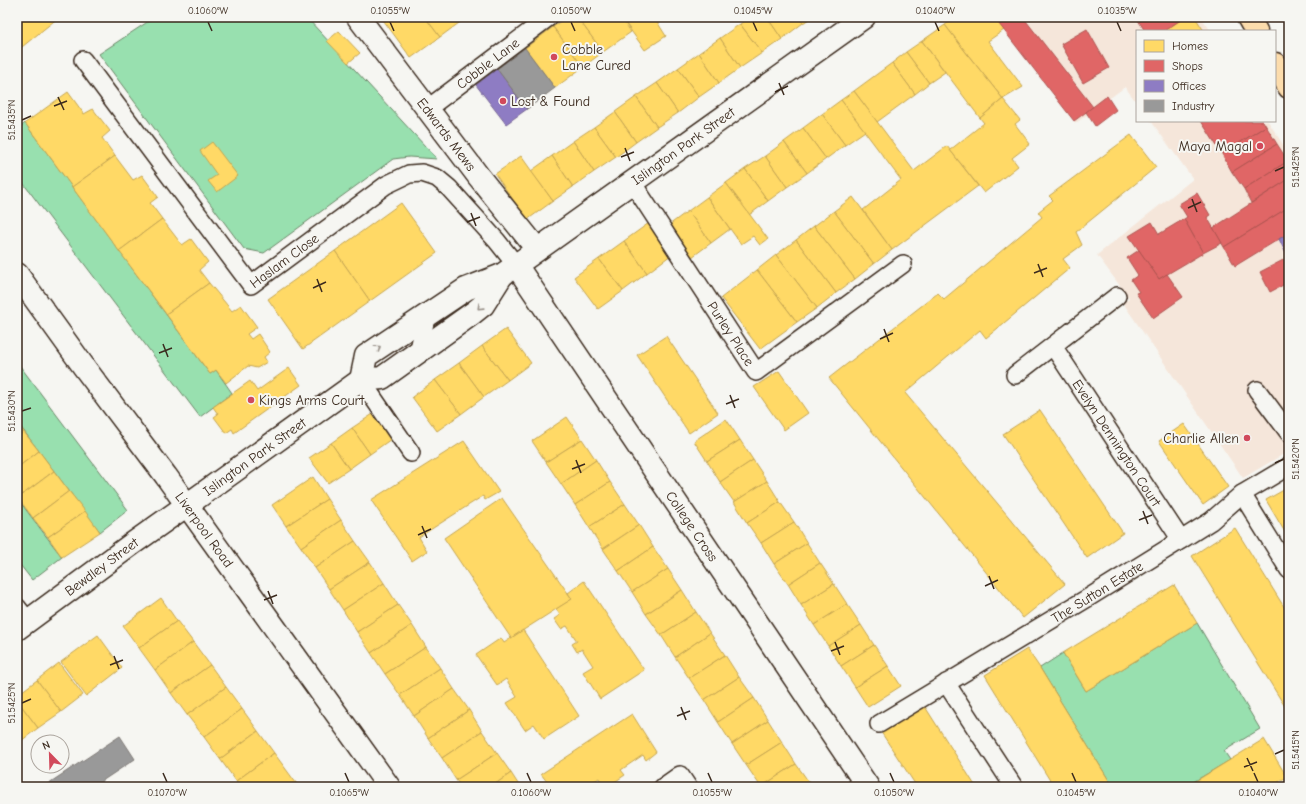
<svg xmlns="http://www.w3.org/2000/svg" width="1306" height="804" font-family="'Comic Neue',sans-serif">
  <rect width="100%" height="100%" fill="#f6f6f2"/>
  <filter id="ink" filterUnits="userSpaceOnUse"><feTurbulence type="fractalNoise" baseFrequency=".025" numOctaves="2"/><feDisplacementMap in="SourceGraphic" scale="8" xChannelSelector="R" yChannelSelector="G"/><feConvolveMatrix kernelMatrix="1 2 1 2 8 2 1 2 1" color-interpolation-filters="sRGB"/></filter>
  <g filter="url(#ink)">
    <g fill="#f5e6da">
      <path d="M998,17H1201L1211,31H1137V103L1125,87L1076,123Z"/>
      <path d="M1151,121H1268L1289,154V451L1243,478L1123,303L1129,298L1097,255L1193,179Z"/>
    </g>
    <g fill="#98e0af" stroke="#6a8566">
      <path d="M155,17H310L308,19L437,159L409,157L393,159L264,253L244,249L99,54Z"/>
      <path d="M25,123L210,374L216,370L232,393L200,417L17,175V130Z"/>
      <path d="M17,362L128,510L100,532L17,422Z"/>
      <path d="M17,498L62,557L32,580L17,561Z"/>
      <path d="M1197,623L1260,729L1224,751L1230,760L1185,787H1113L1040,668L1063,653L1086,691Z"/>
    </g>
    <g fill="#ffd966" stroke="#c4a450">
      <path d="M17,17H59L17,51Z"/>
      <path d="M381,17H425L440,37L411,58Z"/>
      <path d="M425,17H455L459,23L440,37Z"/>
      <path d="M455,17H466L459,23Z"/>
      <path d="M566,17H577L603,52L583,67L553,27Z"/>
      <path d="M577,17H621L631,32L603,52Z"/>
      <path d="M621,17H654L666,36L645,50Z"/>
      <path d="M750,17H767L782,39L762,53L740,24Z"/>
      <path d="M767,17H799L803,23L782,39Z"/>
      <path d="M799,17H812L803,23Z"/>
      <path d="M956,17H994L1004,30L988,41L1023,87L1003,99L968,55L945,25Z"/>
      <path d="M1185,17H1195L1204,31H1164Z"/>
      <path d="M740,24L762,53L740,68L720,38Z"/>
      <path d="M945,25L968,55L1003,99L980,118L922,41Z"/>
      <path d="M553,27L583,67L555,88L525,48Z"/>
      <path d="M339,31L360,53L348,63L327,41Z"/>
      <path d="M720,38L740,68L719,83L699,53Z"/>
      <path d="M922,41L945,72L929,83L906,52Z"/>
      <path d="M906,52L929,83L915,94L892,63Z"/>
      <path d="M699,53L719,83L699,97L678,68Z"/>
      <path d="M892,63L915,94L877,122L854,91Z"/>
      <path d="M678,68L699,97L678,113L657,83Z"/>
      <path d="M657,83L678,113L657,127L636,97Z"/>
      <path d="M854,91L914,171L947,146L978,186L892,250L863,210L901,180L841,100Z"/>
      <path d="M68,92L84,114L93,109L110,131L102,138L115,156L72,187L25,123Z"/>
      <path d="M636,97L657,127L636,142L615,112Z"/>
      <path d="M1003,99L1020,120L1015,124L1030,144L1012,158L1018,166L984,193L950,150L984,123L980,118Z"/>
      <path d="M841,100L865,131L845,145L822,114Z"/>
      <path d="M615,112L636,142L616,157L594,127Z"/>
      <path d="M822,114L845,145L826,159L803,128Z"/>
      <path d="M594,127L616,157L594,172L573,141Z"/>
      <path d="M803,128L826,159L807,173L784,142Z"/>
      <path d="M1131,135L1156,167L1076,232L1082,245L1063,259L1070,268L986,338L980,330L905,393L1065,584L1023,618L829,378L938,293L944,299L1042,217L1038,212L1053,200L1049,196Z"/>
      <path d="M573,141L594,172L573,187L552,156Z"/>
      <path d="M212,142L238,176L217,192L208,181L217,175L200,151Z"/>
      <path d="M784,142L807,173L787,187L765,156Z"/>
      <path d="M115,156L133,180L142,175L158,197L150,203L162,219L119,251L72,187Z"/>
      <path d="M521,156L553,201L527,220L495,174Z"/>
      <path d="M552,156L573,187L553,201L531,171Z"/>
      <path d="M765,156L787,187L768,201L745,169Z"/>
      <path d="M745,169L768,201L749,215L726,183Z"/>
      <path d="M726,183L768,239L760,245L753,236L741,244L707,197Z"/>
      <path d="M707,197L730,229L711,243L688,211Z"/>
      <path d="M853,197L892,250L874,264L834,211Z"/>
      <path d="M401,203L437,253L370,301L335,251Z"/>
      <path d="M688,211L711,243L692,257L669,225Z"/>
      <path d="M834,211L874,264L855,279L814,226Z"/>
      <path d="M162,219L182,245L191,239L208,262L199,270L209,283L166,314L119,251Z"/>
      <path d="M649,223L671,255L647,273L624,241Z"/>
      <path d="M814,226L855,279L836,293L796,240Z"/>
      <path d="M796,240L836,293L817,308L776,255Z"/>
      <path d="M624,241L647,273L623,291L599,259Z"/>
      <path d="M335,251L370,301L303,349L268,299Z"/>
      <path d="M776,255L817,308L797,322L757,270Z"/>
      <path d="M599,259L623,291L598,309L574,277Z"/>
      <path d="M757,270L797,322L760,349L721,298Z"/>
      <path d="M209,283L232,311L241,305L257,327L247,334L251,339L258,334L270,352L264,357L267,362L257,368L248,366L226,383L216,370L210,374L166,314Z"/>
      <path d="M506,329L531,363L508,380L482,346Z"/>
      <path d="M666,336L718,413L689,433L637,355Z"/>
      <path d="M482,346L508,380L484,397L459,363Z"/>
      <path d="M459,363L484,397L461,414L435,380Z"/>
      <path d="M289,368L301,385L234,433L232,429L226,433L214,417L218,414L213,407L250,381L257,391Z"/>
      <path d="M779,371L808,413L784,430L754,387Z"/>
      <path d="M435,380L461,414L437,431L412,397Z"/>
      <path d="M1040,410L1123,533L1087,558L1003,434Z"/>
      <path d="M376,412L394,437L370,454L352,428Z"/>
      <path d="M567,417L582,439L546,462L532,441Z"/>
      <path d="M726,419L740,440L707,461L694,441Z"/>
      <path d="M17,423L24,432L17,437Z"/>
      <path d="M1184,424L1228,487L1203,505L1159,441Z"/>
      <path d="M352,428L370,454L349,469L331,443Z"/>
      <path d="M24,432L39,451L17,468V437Z"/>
      <path d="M582,439L596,460L561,484L546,462Z"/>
      <path d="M740,440L753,460L720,482L707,461Z"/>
      <path d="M464,441L499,492L485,500L483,496L419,537L427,551L412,561L371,500Z"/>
      <path d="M331,443L349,469L328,483L309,458Z"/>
      <path d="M39,451L54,471L18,498L17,468Z"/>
      <path d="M596,460L610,482L575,505L561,484Z"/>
      <path d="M753,460L767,481L734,502L720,482Z"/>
      <path d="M54,471L69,491L33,518L18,498Z"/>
      <path d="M313,477L327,499L286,526L272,505Z"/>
      <path d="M767,481L780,502L747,523L734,502Z"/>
      <path d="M610,482L625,504L589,527L575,505Z"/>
      <path d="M1289,487V539L1266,500Z"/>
      <path d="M69,491L85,511L48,537L33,518Z"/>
      <path d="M502,498L572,599L511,638L444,538Z"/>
      <path d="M327,499L341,520L301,547L286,526Z"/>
      <path d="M780,502L794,522L761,543L747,523Z"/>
      <path d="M625,504L639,525L603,549L589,527Z"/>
      <path d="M85,511L100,532L62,557L48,537Z"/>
      <path d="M341,520L355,541L315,568L301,547Z"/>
      <path d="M794,522L807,543L774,564L761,543Z"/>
      <path d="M639,525L653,547L618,571L603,549Z"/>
      <path d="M1235,528L1289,615V713L1192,556Z"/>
      <path d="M355,541L370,562L329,589L315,568Z"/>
      <path d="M807,543L820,563L788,584L774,564Z"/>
      <path d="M653,547L668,569L632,592L618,571Z"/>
      <path d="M370,562L384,583L343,610L329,589Z"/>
      <path d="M820,563L834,584L801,605L788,584Z"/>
      <path d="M668,569L682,590L646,614L632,592Z"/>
      <path d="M584,581L644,670L600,699L583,672L593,666L582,649L577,652L572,644L577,641L567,626L561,629L554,619L560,615L556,609L572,599L568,593Z"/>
      <path d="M384,583L398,605L357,632L343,610Z"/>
      <path d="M834,584L847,604L814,625L801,605Z"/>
      <path d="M1174,585L1197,623L1086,691L1063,653Z"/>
      <path d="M682,590L696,612L661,635L646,614Z"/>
      <path d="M161,598L177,621L139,648L123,626Z"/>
      <path d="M847,604L861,625L828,646L814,625Z"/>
      <path d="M398,605L412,625L371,653L357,632Z"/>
      <path d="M696,612L710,633L675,657L661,635Z"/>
      <path d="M177,621L193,642L155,670L139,648Z"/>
      <path d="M412,625L426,647L385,674L371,653Z"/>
      <path d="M861,625L874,645L841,666L828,646Z"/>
      <path d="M523,630L579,716L544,739L534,724L525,730L507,703L517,697L506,679L497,685L476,655L501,638L504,643Z"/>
      <path d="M710,633L725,655L689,678L675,657Z"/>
      <path d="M98,635L122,668L86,696L61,662Z"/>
      <path d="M193,642L210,665L171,693L155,670Z"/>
      <path d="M874,645L888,666L855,687L841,666Z"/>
      <path d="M426,647L440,668L400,695L385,674Z"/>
      <path d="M1027,649L1040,668L1113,787H1054L985,675Z"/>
      <path d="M725,655L739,677L704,700L689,678Z"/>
      <path d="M59,663L83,695L61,712L37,680Z"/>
      <path d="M210,665L226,687L187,715L171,693Z"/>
      <path d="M888,666L901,686L868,707L855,687Z"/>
      <path d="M440,668L454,689L414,716L400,695Z"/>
      <path d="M739,677L754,698L718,722L704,700Z"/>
      <path d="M37,680L61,712L38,728L17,700V695Z"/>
      <path d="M226,687L242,709L204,737L187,715Z"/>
      <path d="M454,689L469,710L428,738L414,716Z"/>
      <path d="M754,698L768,720L732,744L718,722Z"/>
      <path d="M17,700L38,728L17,744Z"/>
      <path d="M922,702L976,787H917L879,729Z"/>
      <path d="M242,709L258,731L220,759L204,737Z"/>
      <path d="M469,710L482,731L442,758L428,738Z"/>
      <path d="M632,714L656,752L646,760L643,755L621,770L625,775L607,787H604L599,778L585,787H551L541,774Z"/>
      <path d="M768,720L782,742L746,765L732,744Z"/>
      <path d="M258,731L274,753L236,781L220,759Z"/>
      <path d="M482,731L497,753L456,780L442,758Z"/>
      <path d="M1264,739L1287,777L1270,787H1186Z"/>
      <path d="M782,742L796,764L761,787L746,765Z"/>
      <path d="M274,753L299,787H240L236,781Z"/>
      <path d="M497,753L511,773L491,787H461L456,780Z"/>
      <path d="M796,764L811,785L807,787H761Z"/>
      <path d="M511,773L520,787H491Z"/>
    </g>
    <g fill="#e06666" stroke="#ae5450">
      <path d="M994,17H1008L999,24Z"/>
      <path d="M1008,17H1023L1093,107L1074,121L999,24Z"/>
      <path d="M1136,17H1185L1164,31H1145Z"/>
      <path d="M1087,29L1109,68L1083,83L1061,44Z"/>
      <path d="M1107,96L1116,110L1095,126L1086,112Z"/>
      <path d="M1201,121H1263L1266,126L1222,154Z"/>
      <path d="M1266,126L1277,144L1232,172L1222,154Z"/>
      <path d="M1277,144L1288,161L1244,189L1232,172Z"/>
      <path d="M1288,161L1289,179L1251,203L1244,189Z"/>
      <path d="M1289,179V207L1224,247L1213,228Z"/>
      <path d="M1197,193L1210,215L1207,217L1222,243L1203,253L1184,219L1187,217L1179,204Z"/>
      <path d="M1289,207V233L1235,266L1224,247Z"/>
      <path d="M1184,219L1203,253L1159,279L1129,236L1152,222L1159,234Z"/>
      <path d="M1139,250L1159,279L1167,274L1183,297L1153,318L1136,293L1139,292L1131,280L1138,275L1127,258Z"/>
      <path d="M1289,257V282L1270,292L1260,272Z"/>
    </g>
    <g fill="#8e7cc3" stroke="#756392">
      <path d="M497,69L527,109L506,124L476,85Z"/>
      <path d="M1289,233V257L1288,258L1279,239Z"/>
    </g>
    <g fill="#999" stroke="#7d7874">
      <path d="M525,48L555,88L527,109L497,69Z"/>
      <path d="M120,736L135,759L93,787H43Z"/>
    </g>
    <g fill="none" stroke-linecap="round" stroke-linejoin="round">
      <g stroke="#3b2a1e" stroke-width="20">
        <g id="lane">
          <path id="s1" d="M83,60L251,285L386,185L409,174L422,173L437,178L449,188L497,241L516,265"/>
          <path id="s2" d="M427,109L549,17"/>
          <path id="s3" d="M632,182L756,372L903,264"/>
          <path id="s4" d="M1053,346L1181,540"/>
          <path d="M418,353L427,314"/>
          <path d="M1015,375L1117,296"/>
          <path d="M361,380L411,453"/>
          <path d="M1257,390L1289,433"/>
          <path d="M1242,494L1289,570"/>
          <path d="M17,607L28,621"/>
          <path d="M946,683L1014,787"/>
          <path id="s5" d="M879,724L1091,596L1173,545L1211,521L1242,494L1289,466"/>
          <path d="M663,787L680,775L688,787"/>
        </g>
      </g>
      <g stroke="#3b2a1e" stroke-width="25">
        <g id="street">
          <path id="s6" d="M358,17L479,177L537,249"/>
          <path id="s7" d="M516,265L868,787"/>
          <path id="s8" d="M17,629L132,544L187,505"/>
        </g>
      </g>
      <g stroke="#3b2a1e" stroke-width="25">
        <g id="secondary">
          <path id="s9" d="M17,274L84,367L166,476L389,787"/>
          <path id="s10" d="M361,380L366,356L466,289L502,275L864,17"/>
          <path id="s11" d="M187,505L361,380L382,378L473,313L483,305L502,275"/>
        </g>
      </g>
      <g stroke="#3b2a1e" stroke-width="25">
        <g id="highway">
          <path d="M1248,17L1256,31"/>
          <path d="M1275,64L1289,87"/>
        </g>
      </g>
      <use href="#lane" stroke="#f6f6f2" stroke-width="17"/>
      <use href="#street" stroke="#f6f6f2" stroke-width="22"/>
      <use href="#secondary" stroke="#f6f6f2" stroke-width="22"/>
      <use href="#highway" stroke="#fcdcac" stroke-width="22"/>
    </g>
    <defs><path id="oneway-chevron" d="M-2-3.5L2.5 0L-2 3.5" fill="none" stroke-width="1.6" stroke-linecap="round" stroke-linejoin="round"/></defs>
    <g stroke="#989088">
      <use href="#oneway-chevron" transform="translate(480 307) rotate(136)"/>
      <use href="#oneway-chevron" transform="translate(378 348) rotate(-35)"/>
    </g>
  </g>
  <path fill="none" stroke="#3b2a1e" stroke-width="1.5" d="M208,22L212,31M390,22L394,31M571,22L575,31M753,22L757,31M935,22L939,31M1117,22L1121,31M779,83L784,95M775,92L788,86M58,97L64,110M54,106L67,101M22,120L31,116M625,148L630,161M621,157L634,152M1275,171L1284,167M1192,199L1197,212M1188,208L1201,202M471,213L476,226M467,222L480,217M1038,264L1043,277M1034,273L1047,268M317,279L322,292M313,288L326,282M884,329L889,342M880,339L893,333M163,344L168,357M159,353L172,348M730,395L735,408M726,404L739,399M22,411L31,408M576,460L581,473M1275,463L1284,459M572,469L585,464M1143,511L1148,524M1139,520L1152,515M422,526L427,538M418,535L431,529M989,576L994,589M985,586L998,580M268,591L273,604M264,600L277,595M835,642L840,655M831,651L844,646M114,656L119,669M110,665L123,660M22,703L31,699M681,707L686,720M677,716L690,711M1275,754L1284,750M1247,758L1253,771M1244,767L1257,762M163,773L167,782M345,773L349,782M527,773L531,782M708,773L712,782M890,773L894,782M1072,773L1076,782M1254,773L1258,782"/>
  <g fill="#d1495b" stroke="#f6f6f2" stroke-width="1.5">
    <circle cx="554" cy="57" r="4"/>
    <circle cx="503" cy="101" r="4"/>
    <circle cx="1260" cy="146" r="4"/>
    <circle cx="251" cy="400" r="4"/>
    <circle cx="1247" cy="438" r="4"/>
  </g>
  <g text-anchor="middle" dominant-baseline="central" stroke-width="4" stroke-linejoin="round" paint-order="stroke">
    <g font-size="14" fill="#3b2a1e" stroke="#f6f6f2" text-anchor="start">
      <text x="562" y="49">Cobble<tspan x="562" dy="16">Lane Cured</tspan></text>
      <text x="511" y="101">Lost &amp; Found</text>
      <text x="1252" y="146" text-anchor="end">Maya Magal</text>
      <text x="259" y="400">Kings Arms Court</text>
      <text x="1239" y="438" text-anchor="end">Charlie Allen</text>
    </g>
    <g font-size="14" fill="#3b2a1e" stroke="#f6f6f2">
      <text stroke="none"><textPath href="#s2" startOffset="76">Cobble Lane</textPath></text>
      <text stroke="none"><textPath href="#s6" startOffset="147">Edwards Mews</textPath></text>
      <text stroke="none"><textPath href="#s10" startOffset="406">Islington Park Street</textPath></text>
      <text stroke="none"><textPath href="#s1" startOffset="322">Haslam Close</textPath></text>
      <text stroke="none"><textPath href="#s3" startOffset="181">Purley Place</textPath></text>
      <text stroke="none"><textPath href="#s4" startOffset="116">Evelyn Dennington Court</textPath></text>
      <text stroke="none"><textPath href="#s11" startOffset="83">Islington Park Street</textPath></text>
      <text stroke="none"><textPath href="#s7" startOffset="315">College Cross</textPath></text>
      <text stroke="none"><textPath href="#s9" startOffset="317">Liverpool Road</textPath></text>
      <text stroke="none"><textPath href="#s8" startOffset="105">Bewdley Street</textPath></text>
      <text stroke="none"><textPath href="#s5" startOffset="255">The Sutton Estate</textPath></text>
    </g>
  </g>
  <rect width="1306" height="804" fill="none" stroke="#f6f6f2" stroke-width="44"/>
  <rect x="1136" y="30" width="140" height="92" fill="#f6f6f2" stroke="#aba49d"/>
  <rect x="1144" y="40" width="20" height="12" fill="#ffd966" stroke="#aba49d"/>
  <text x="1172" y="50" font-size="12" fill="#3b2a1e">Homes</text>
  <rect x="1144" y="60" width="20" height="12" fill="#e06666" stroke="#aba49d"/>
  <text x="1172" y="70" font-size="12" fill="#3b2a1e">Shops</text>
  <rect x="1144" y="80" width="20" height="12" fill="#8e7cc3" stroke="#aba49d"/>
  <text x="1172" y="90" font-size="12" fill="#3b2a1e">Offices</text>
  <rect x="1144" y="100" width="20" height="12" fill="#999999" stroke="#aba49d"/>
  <text x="1172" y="110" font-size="12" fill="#3b2a1e">Industry</text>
  <g transform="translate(50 754) rotate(337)"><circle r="19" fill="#f6f6f2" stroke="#aba49d"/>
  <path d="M0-3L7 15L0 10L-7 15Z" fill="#d1495b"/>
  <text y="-6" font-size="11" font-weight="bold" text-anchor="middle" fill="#3b2a1e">N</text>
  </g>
  <rect x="22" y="22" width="1262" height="760" fill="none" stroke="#3b2a1e" stroke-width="1.5"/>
  <g font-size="10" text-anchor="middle" fill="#3b2a1e">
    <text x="208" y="14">0.1060°W</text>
    <text x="390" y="14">0.1055°W</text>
    <text x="571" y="14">0.1050°W</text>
    <text x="753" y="14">0.1045°W</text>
    <text x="935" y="14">0.1040°W</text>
    <text x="1117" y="14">0.1035°W</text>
    <text transform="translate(11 120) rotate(-90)" y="4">51.5435°N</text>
    <text transform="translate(1295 167) rotate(-90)" y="4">51.5425°N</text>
    <text transform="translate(11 411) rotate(-90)" y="4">51.5430°N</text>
    <text transform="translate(1295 459) rotate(-90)" y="4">51.5420°N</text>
    <text transform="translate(11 703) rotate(-90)" y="4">51.5425°N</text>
    <text transform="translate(1295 750) rotate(-90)" y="4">51.5415°N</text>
    <text x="167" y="796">0.1070°W</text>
    <text x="349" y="796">0.1065°W</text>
    <text x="531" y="796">0.1060°W</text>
    <text x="712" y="796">0.1055°W</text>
    <text x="894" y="796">0.1050°W</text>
    <text x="1076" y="796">0.1045°W</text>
    <text x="1258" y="796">0.1040°W</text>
  </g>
</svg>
